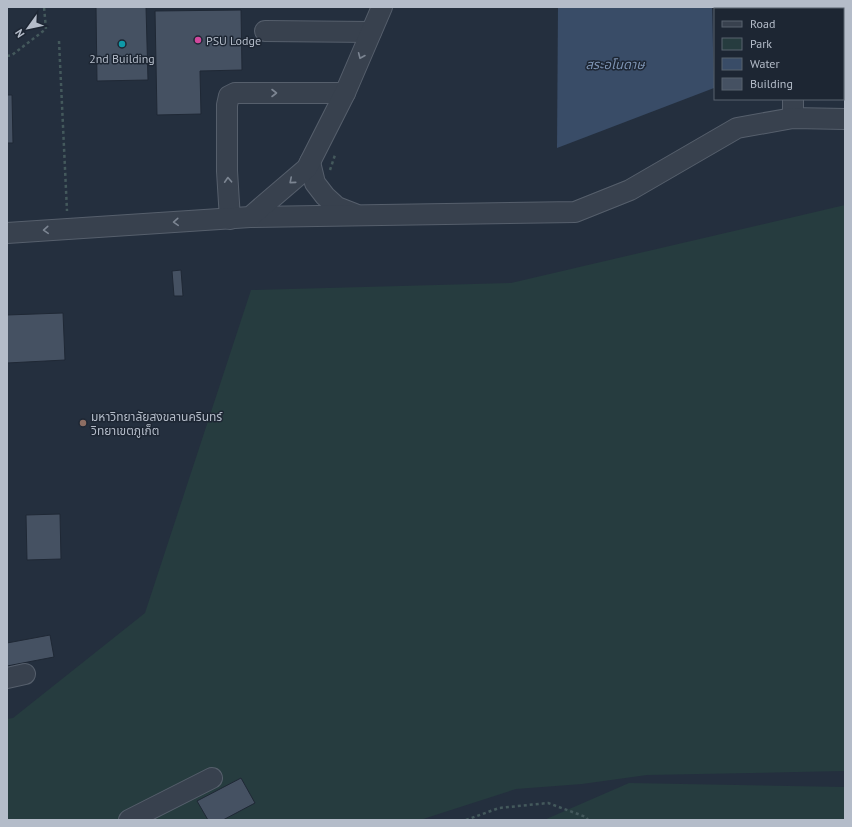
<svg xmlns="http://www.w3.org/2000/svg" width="852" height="827" font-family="'PT Sans','Noto Sans Thai',sans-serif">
  <rect width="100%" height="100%" fill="#242f3e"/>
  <g fill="#263c3f">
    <path d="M845,205V771L647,775L582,784L516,789L420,820H7V719L13,718L145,613L251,290L511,283Z"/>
    <path d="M629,783L845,787V820H544Z"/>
  </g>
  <path fill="#394c67" d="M558,7H712L714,88L557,148Z"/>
  <g fill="#455162" stroke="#1f2835">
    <path d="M96,7H146L148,80L97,81Z"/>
    <rect x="813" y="7" width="23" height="2"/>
    <path d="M241,10L242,70L200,71L201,114L157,115L155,11Z"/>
    <path d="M7,95H12L13,143H7Z"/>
    <path d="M181,270L183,296H174L172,271Z"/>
    <path d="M63,313L65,360L7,363V315Z"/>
    <path d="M60,514L61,559L27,560L26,515Z"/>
    <path d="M50,635L54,657L7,666V643Z"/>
    <path d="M241,778L255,803L223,820H208L197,801Z"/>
  </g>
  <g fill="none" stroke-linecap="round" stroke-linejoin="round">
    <g stroke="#565f6c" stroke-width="22">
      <g id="minor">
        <path d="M794,9V7"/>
        <path d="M265,31L371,32"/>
        <path d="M793,118V99"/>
        <path d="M310,162L315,183L325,196L337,207L355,214"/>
        <path d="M250,217L575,212L630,190L737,128L793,118L845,119"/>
        <path d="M230,219L227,171V105L229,96L235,93H345"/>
        <path d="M7,233L250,217L307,168L345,93L382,7"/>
        <path d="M7,678L25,674"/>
        <path d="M129,820L212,778"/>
      </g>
    </g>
    <g stroke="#44595c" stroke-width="2.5" stroke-dasharray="3 3" stroke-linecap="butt">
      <path d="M59,41L67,211"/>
      <path d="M7,56L12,55L46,29L44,7"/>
      <path d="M330,170L335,155"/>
      <path d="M466,820L499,808L548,803L586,817L588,820"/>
    </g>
    <use href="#minor" stroke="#38414e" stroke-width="20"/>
  </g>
  <defs><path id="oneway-chevron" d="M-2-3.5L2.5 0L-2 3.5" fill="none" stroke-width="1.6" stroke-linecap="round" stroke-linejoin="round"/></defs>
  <g stroke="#7c8592">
    <use href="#oneway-chevron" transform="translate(361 56) rotate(113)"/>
    <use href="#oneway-chevron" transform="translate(274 93)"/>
    <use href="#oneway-chevron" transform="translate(228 180) rotate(-93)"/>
    <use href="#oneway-chevron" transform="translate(292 181) rotate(139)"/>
    <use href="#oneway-chevron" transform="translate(176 222) rotate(176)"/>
    <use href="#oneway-chevron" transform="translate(46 230) rotate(176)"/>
  </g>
  <circle fill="#d1479c" stroke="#1d2633" stroke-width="1.5" cx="198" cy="40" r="4"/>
  <circle fill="#0f9aa8" stroke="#1d2633" stroke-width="1.5" cx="122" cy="44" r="4"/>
  <circle fill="#8d6e63" stroke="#1d2633" stroke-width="1.5" cx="83" cy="423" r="4"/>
  <g text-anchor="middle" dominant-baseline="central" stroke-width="3" stroke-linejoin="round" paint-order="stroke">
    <g font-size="12" fill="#b4bcc9" stroke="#1d2633" text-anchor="start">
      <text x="206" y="40">PSU Lodge</text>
      <text x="122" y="58" text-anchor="middle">2nd Building</text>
      <text x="91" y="416">มหาวิทยาลัยสงขลานครินทร์<tspan x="91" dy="14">วิทยาเขตภูเก็ต</tspan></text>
    </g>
    <g font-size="13" font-style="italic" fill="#7c92b1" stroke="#1d2633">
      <text x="615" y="64">สระอโนดาษ</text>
    </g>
  </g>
  <rect width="852" height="827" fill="none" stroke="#b4bcc9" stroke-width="16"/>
  <rect x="714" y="8" width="130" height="92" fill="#1d2633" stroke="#59626f"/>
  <rect x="722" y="21" width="20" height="6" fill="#38414e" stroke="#59626f"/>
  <text x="750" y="28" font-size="12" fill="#b4bcc9">Road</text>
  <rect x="722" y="38" width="20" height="12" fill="#263c3f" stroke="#59626f"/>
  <text x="750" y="48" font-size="12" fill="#b4bcc9">Park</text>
  <rect x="722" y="58" width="20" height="12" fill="#394c67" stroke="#59626f"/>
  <text x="750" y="68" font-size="12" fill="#b4bcc9">Water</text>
  <rect x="722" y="78" width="20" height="12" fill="#455162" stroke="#59626f"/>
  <text x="750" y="88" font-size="12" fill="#b4bcc9">Building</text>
  <g transform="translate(28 28) rotate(237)" stroke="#1d2633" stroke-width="3" paint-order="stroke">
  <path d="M0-3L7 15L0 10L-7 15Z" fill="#b4bcc9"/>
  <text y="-6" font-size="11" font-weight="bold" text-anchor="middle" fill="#b4bcc9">N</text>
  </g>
</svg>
